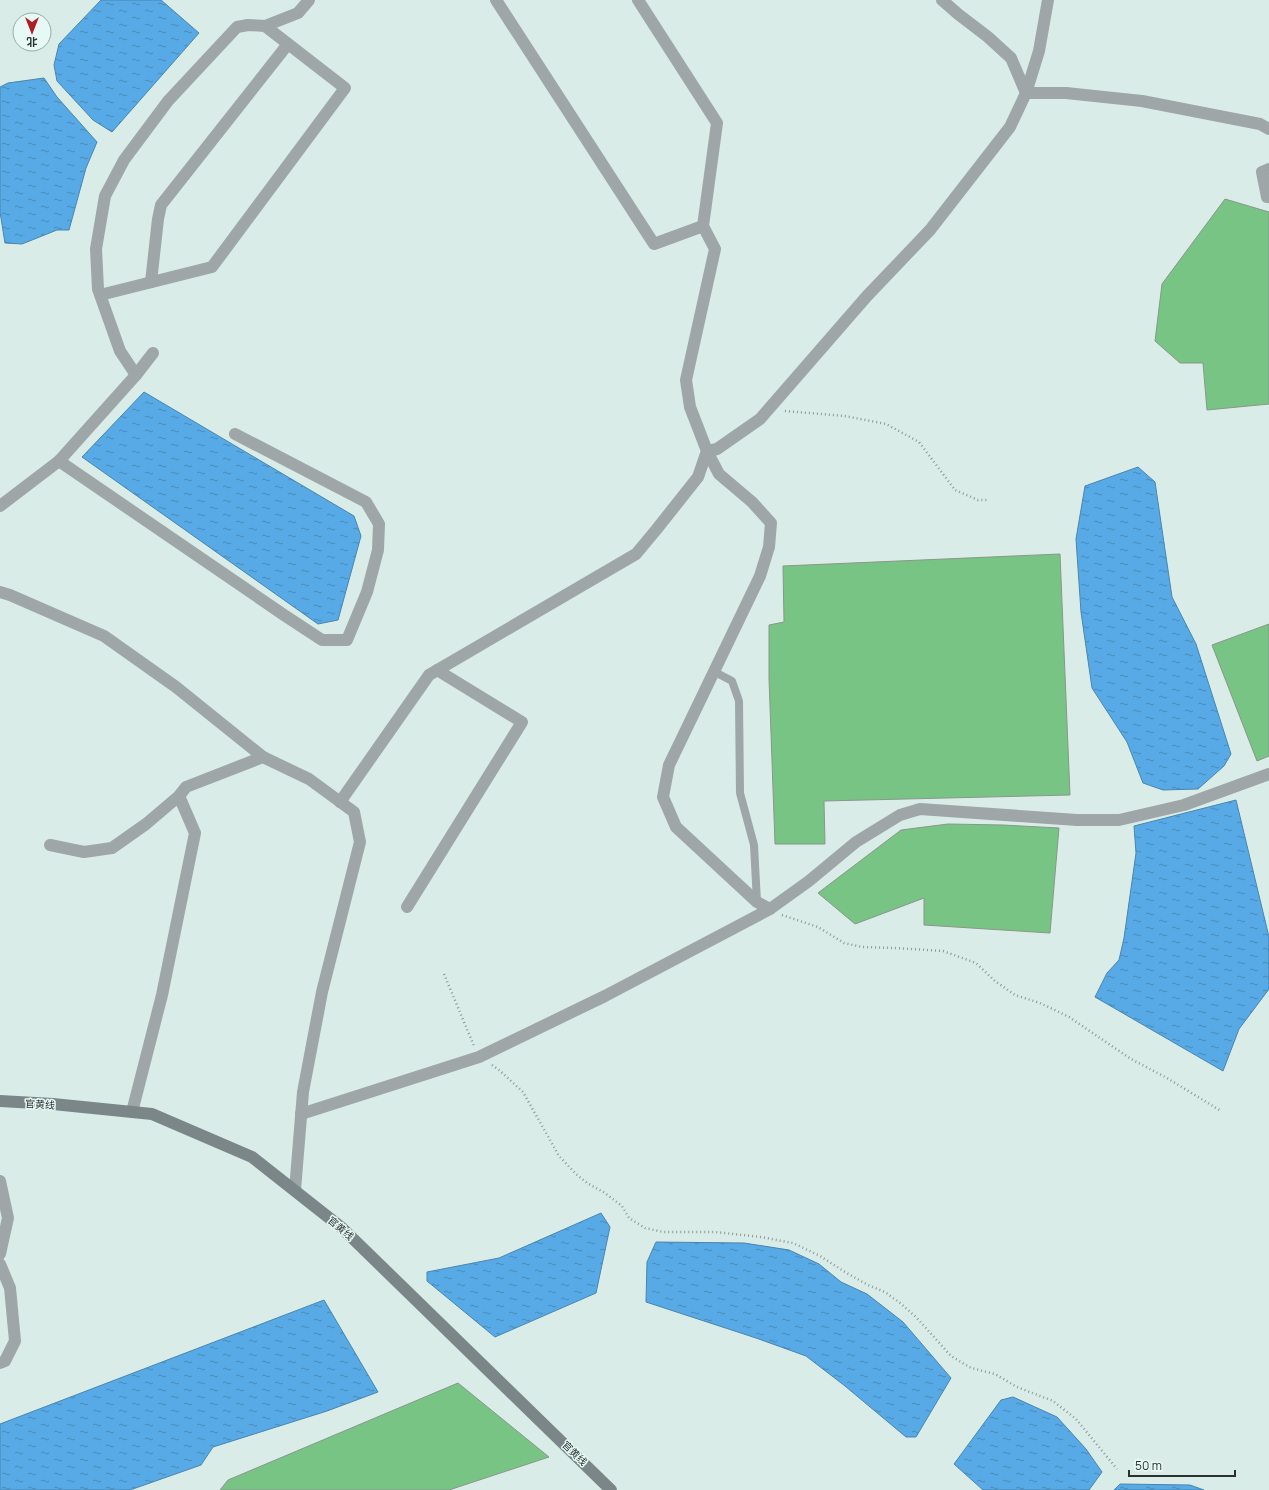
<svg xmlns="http://www.w3.org/2000/svg" width="1269" height="1490" font-family="Manrope,'Noto Sans SC',sans-serif">
  <defs>
    <pattern id="water-ripples" width="26" height="14" patternUnits="userSpaceOnUse"><rect width="26" height="14" fill="#57aae5"/><path d="M2 4q2-2 4 0t4 0M15 11q2-2 4 0t4 0" fill="none" stroke="#488bba"/></pattern>
  </defs>
  <rect width="100%" height="100%" fill="#daece7"/>
  <g fill="url(#water-ripples)" stroke="#4985ae">
    <path d="M101,0H161L199,33L112,132L93,120L57,81L54,65L59,44Z"/>
    <path d="M44,78L57,97L97,142L86,168L69,230H57L22,244L5,243L0,212V87L8,83Z"/>
    <path d="M144,392L354,516L361,536L338,620L318,624L82,457Z"/>
    <path d="M1138,467L1155,482L1172,597L1196,644L1231,754L1224,766L1198,789L1163,790L1143,783L1127,742L1092,688L1081,612L1076,539L1085,486Z"/>
    <path d="M1236,800L1269,937V989L1239,1029L1223,1071L1095,997L1107,973L1119,960L1124,938L1136,853L1134,826Z"/>
    <path d="M601,1213L610,1227L596,1293L495,1337L427,1281V1272L499,1258Z"/>
    <path d="M656,1242L744,1243L789,1250L819,1264L841,1282L867,1294L903,1322L951,1378L916,1437H906L845,1386L806,1356L756,1338L646,1302L647,1262Z"/>
    <path d="M324,1300L378,1392L327,1411L213,1447L201,1465L130,1490H0V1424Z"/>
    <path d="M1013,1397L1057,1417L1086,1449L1102,1472L1089,1490H983L954,1464L1001,1400Z"/>
    <path d="M1120,1484L1190,1485L1204,1490H1114Z"/>
  </g>
  <g fill="#77c485" stroke="#8a968c">
    <path d="M1225,199L1269,212V404L1207,410L1203,363H1180L1155,341L1162,284Z"/>
    <path d="M1060,554L1070,795L824,801L825,844H775L769,678V625L784,622L783,566Z"/>
    <path d="M1269,624V756L1257,761L1212,645Z"/>
    <path d="M948,824L1003,825L1059,828L1050,933L924,925V898L855,924L818,893L901,830Z"/>
    <path d="M458,1383L549,1457L449,1490H220L228,1480Z"/>
  </g>
  <g fill="none" stroke-linecap="round" stroke-linejoin="round">
    <g stroke="#8b9995" stroke-width="2.5" stroke-dasharray="1 3" stroke-linecap="butt">
      <path d="M785,411L845,416L886,424L919,442L955,490L978,500H987"/>
      <path d="M782,915L818,927L844,943L862,947L894,948L943,951L976,963L995,981L1015,995L1040,1003L1069,1017L1131,1059L1167,1078L1221,1111"/>
      <path d="M444,974L474,1046"/>
      <path d="M492,1065L499,1070L523,1092L559,1156L576,1174L587,1183L605,1193L622,1206L629,1218L645,1228L663,1232H715L761,1237L793,1243L820,1256L845,1272L868,1285L885,1292L900,1303L916,1317L951,1356L971,1368L995,1374L1017,1387L1053,1401L1076,1419L1117,1469"/>
    </g>
    <path stroke="#9ea6a7" stroke-width="8" d="M713,671L732,681L739,701L740,793L754,845L757,902"/>
    <g stroke="#9ea6a7" stroke-width="12">
      <path d="M496,0L654,244L703,226L717,123L638,0"/>
      <path d="M942,0L958,14L988,37L1011,58L1026,93H1066L1142,101L1260,124L1269,129"/>
      <path d="M265,26L298,13L309,0"/>
      <path d="M1269,169L1262,172L1267,197H1269"/>
      <path d="M151,282L158,219L161,205L288,44"/>
      <path d="M100,295L212,267L345,88L265,26L248,25L237,27L168,101L124,160L105,196L96,249L98,289L120,351L136,375"/>
      <path d="M59,461L284,615L322,640H347L367,592L378,550L379,524L366,502L235,434"/>
      <path d="M0,506L59,461L136,375L153,353"/>
      <path d="M0,592L10,595L104,636L176,687L263,757L309,779L354,812L360,842L322,992L303,1092L295,1190"/>
      <path d="M340,802L429,675L636,554L656,530L698,477L707,451L690,407L686,380L715,249L703,226"/>
      <path d="M50,845L84,852L112,848L146,824L179,796"/>
      <path d="M407,907L522,722L437,670"/>
      <path d="M770,909L809,881L856,842L900,815L920,809L1077,820H1119L1184,805L1269,774"/>
      <path d="M132,1112L162,995L195,833L179,796L186,787L263,757"/>
      <path d="M301,1114L479,1057L605,996L770,909L757,902L676,827L663,797L669,765L760,576L769,547L771,523L752,502L719,474L707,451L717,449L760,419L867,296L930,230L1010,127L1026,93L1039,51L1048,0"/>
      <path d="M0,1181L8,1218L0,1254"/>
      <path d="M0,1264L10,1288L15,1341L5,1361L0,1363"/>
    </g>
    <path stroke="#7b8688" stroke-width="12" d="M0,1101L53,1104L152,1114L252,1157L342,1228L611,1490"/>
  </g>
  <g text-anchor="middle" dominant-baseline="central" stroke-width="3" stroke-linejoin="round" paint-order="stroke">
    <g font-size="10" fill="#29302e" stroke="#e7f9f5">
      <text transform="translate(40 1104) rotate(4)">官黄线</text>
      <text transform="translate(341 1228) rotate(41)">官黄线</text>
      <text transform="translate(575 1453) rotate(44)">官黄线</text>
    </g>
  </g>
  <g transform="translate(32 32) rotate(180)"><circle r="19" fill="#e7f9f5" stroke="#9ba9a5"/>
  <path d="M0-3L7 15L0 10L-7 15Z" fill="#af1d27"/>
  <text y="-6" font-size="11" font-weight="bold" text-anchor="middle" fill="#29302e">北</text>
  </g>
  <path d="M1129 1470v6h106v-6" fill="none" stroke="#29302e" stroke-width="2"/>
  <text x="1135" y="1470" font-size="12" fill="#29302e" stroke="#e7f9f5" stroke-width="3" paint-order="stroke">50 m</text>
</svg>
